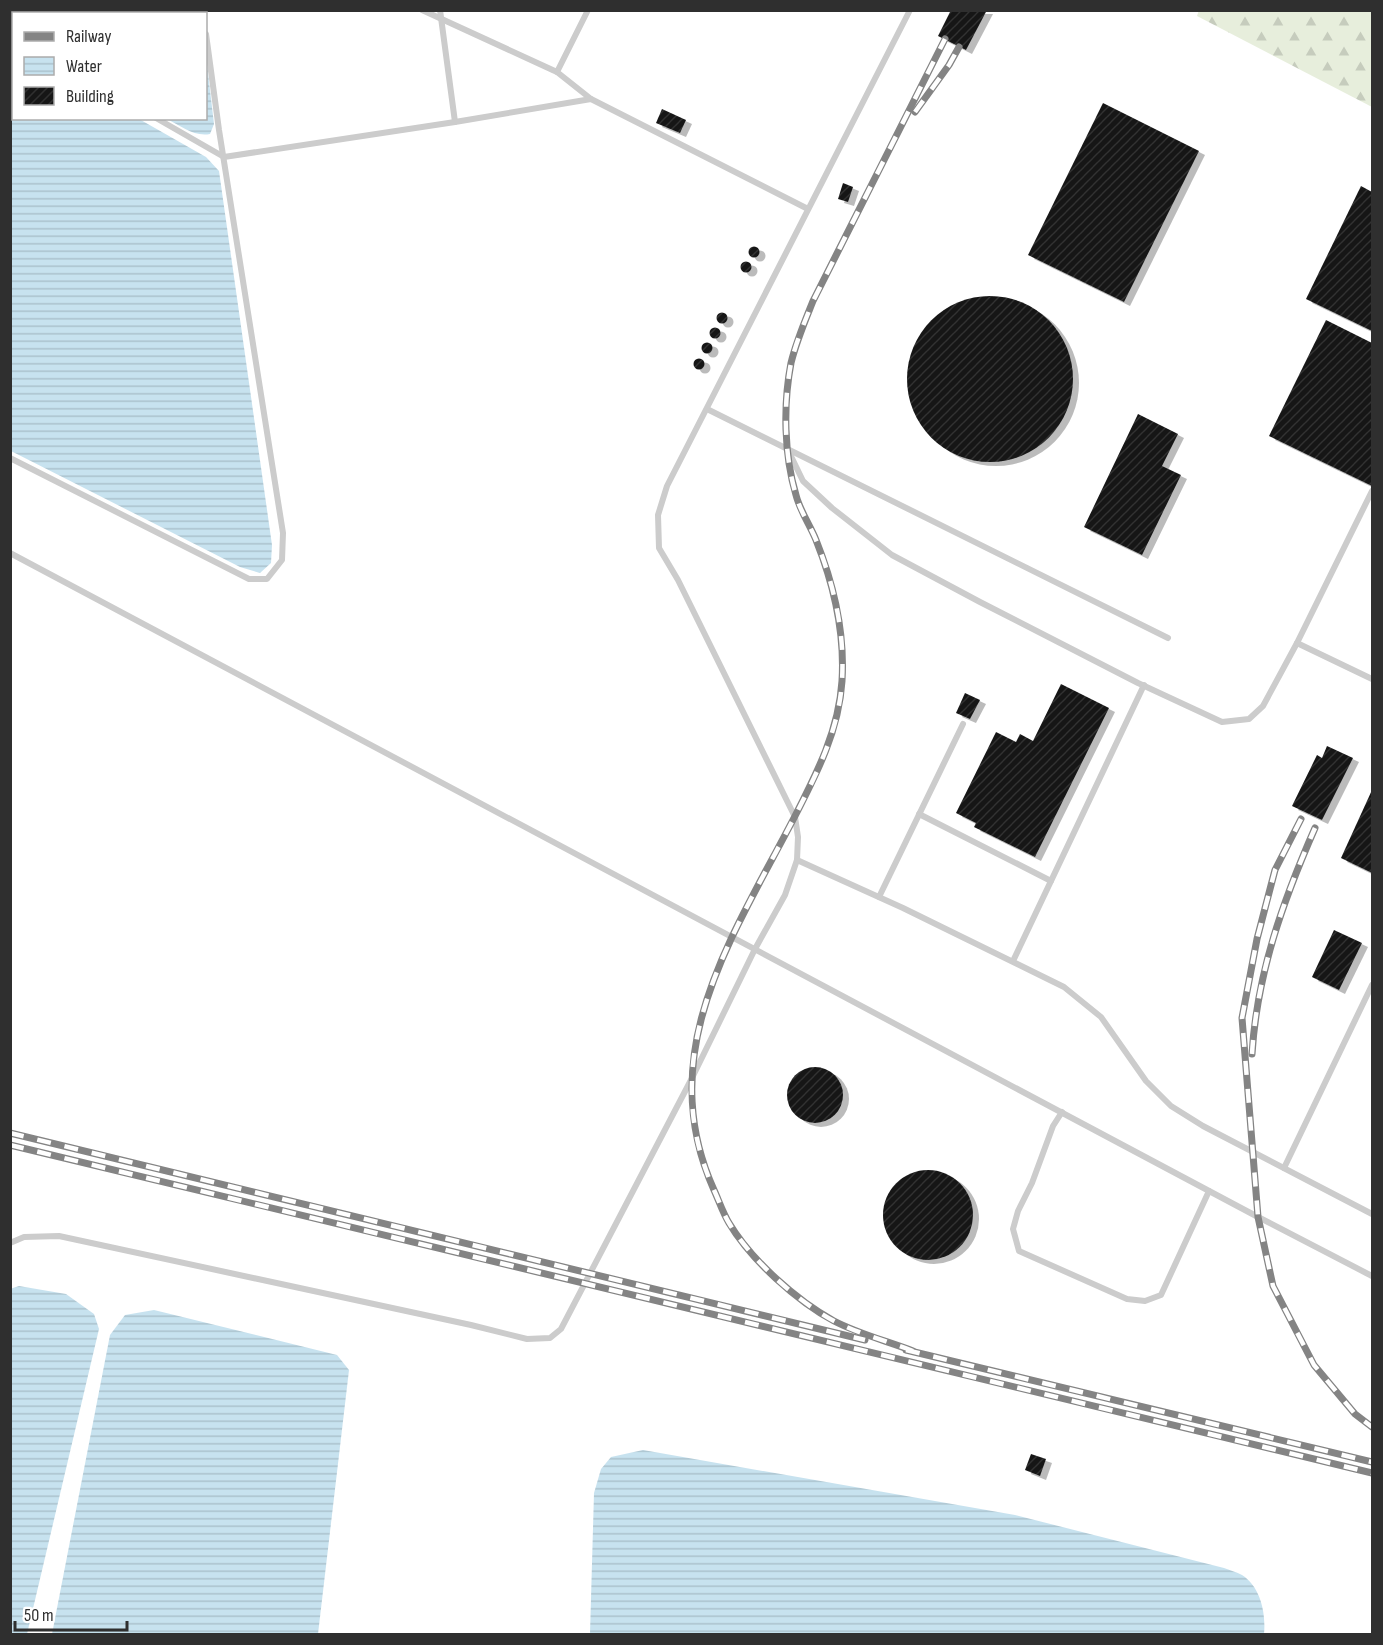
<svg xmlns="http://www.w3.org/2000/svg" width="1383" height="1645" font-family="'Sofia Sans Condensed',sans-serif">
  <defs>
    <pattern id="forest-firs" width="22" height="20" patternUnits="userSpaceOnUse" patternTransform="scale(1.5)"><rect width="22" height="20" fill="#e7eedc"/><path d="M5 1l3.5 6h-7zM16 11l3.5 6h-7z" fill="#c6ccbd"/></pattern>
    <pattern id="water-rules" width="6" height="5" patternUnits="userSpaceOnUse" patternTransform="scale(1.5)"><rect width="6" height="5" fill="#c7e2ef"/><path d="M0 2.5h6" fill="none" stroke="#abc2cd"/></pattern>
    <pattern id="building-hatch" width="6" height="6" patternUnits="userSpaceOnUse" patternTransform="scale(1.5)"><rect width="6" height="6" fill="#161616"/><path d="M-1 1l2-2M0 6l6-6M5 7l2-2" fill="none" stroke="#303030"/></pattern>
    <filter id="shadow"><feDropShadow dx="6" dy="4" stdDeviation="0" flood-color="#0004"/></filter>
  </defs>
  <rect width="100%" height="100%" fill="#fff"/>
  <path fill="url(#forest-firs)" d="M1199,10L1372,11V107L1197,16Z"/>
  <g fill="url(#water-rules)">
    <path d="M11,10H143V11L140,14H14L13,30L11,28Z"/>
    <path d="M11,45L14,47V118L139,119L206,157L219,171L272,545L271,563L260,573L240,567L11,451Z"/>
    <path d="M206,56L214,124L210,134C194,137 181,126 167,119L206,118Z"/>
    <path d="M19,1286L66,1294L94,1314L99,1329L27,1634H11L10,1289Z"/>
    <path d="M154,1310L337,1355L349,1370L318,1634H52L110,1335L125,1315Z"/>
    <path d="M643,1450L1015,1515L1224,1568C1229,1570 1237,1572 1242,1575C1261,1587 1266,1614 1264,1634H590L594,1493L601,1469L611,1457Z"/>
  </g>
  <g fill="url(#building-hatch)" filter="url(#shadow)">
    <path d="M951,10H987L966,50L938,36Z"/>
    <path d="M1103,103L1199,151L1124,302L1028,255Z"/>
    <path d="M662,109L686,120L680,133L656,123Z"/>
    <path d="M843,183L853,187L848,202L838,199Z"/>
    <path d="M1361,186L1372,192V331L1306,299Z"/>
    <circle cx="754" cy="252" r="5.5"/>
    <circle cx="746" cy="267" r="5.5"/>
    <circle cx="990" cy="379" r="83"/>
    <circle cx="722" cy="318" r="5.5"/>
    <path d="M1326,320L1372,343V486L1269,436Z"/>
    <circle cx="715" cy="333" r="5.5"/>
    <circle cx="707" cy="348" r="5.5"/>
    <circle cx="699" cy="364" r="5.5"/>
    <path d="M1138,414L1178,434L1162,466L1181,475L1142,555L1084,527Z"/>
    <path d="M1061,684L1109,708L1035,857L974,827L976,823L956,813L996,732L1016,742L1020,734L1033,741Z"/>
    <path d="M965,693L980,700L970,719L956,713Z"/>
    <path d="M1327,746L1353,758L1322,820L1292,806L1317,755L1322,758Z"/>
    <path d="M1372,790V873L1341,858Z"/>
    <path d="M1334,930L1362,943L1339,990L1312,977Z"/>
    <circle cx="815" cy="1095" r="28"/>
    <circle cx="928" cy="1215" r="45"/>
    <path d="M1031,1454L1046,1459L1040,1476L1025,1470Z"/>
  </g>
  <g fill="none" stroke-linecap="round" stroke-linejoin="round">
    <g stroke="#ccc" stroke-width="6">
      <path d="M202,10V14"/>
      <path d="M422,10L557,72"/>
      <path d="M440,10L455,122"/>
      <path d="M588,10L557,72L591,99L808,209"/>
      <path d="M10,36L14,37"/>
      <path d="M156,118L224,157L455,122L591,99"/>
      <path d="M707,409L1168,638"/>
      <path d="M788,450L803,481L832,508L892,555L980,602L1138,683L1222,722L1249,719L1263,706L1297,643L1372,491"/>
      <path d="M10,458L249,579H267L282,560L283,533L219,130L206,34"/>
      <path d="M10,553L1258,1217L1372,1276"/>
      <path d="M1297,643L1372,679"/>
      <path d="M919,814L1051,881"/>
      <path d="M797,860L903,908L1064,987L1101,1017L1146,1081L1171,1106L1203,1126L1372,1214"/>
      <path d="M879,897L963,724"/>
      <path d="M1013,961L1144,685"/>
      <path d="M1062,1112L1053,1126L1032,1183L1018,1211L1013,1229L1019,1251L1127,1299L1145,1301L1161,1295L1209,1191"/>
      <path d="M1284,1168L1372,985"/>
      <path d="M10,1243L24,1237L59,1236L471,1325L527,1339L550,1338L561,1329L692,1078L755,949L785,895L797,860L798,837L795,817L678,580L659,548L658,515L667,486L910,10"/>
    </g>
    <g stroke="#848484" stroke-width="7">
      <g id="rail">
        <path d="M915,112L949,65L959,47"/>
        <path d="M1301,819L1275,870L1257,939L1242,1018L1258,1217L1273,1286L1314,1365L1355,1414L1372,1427"/>
        <path d="M1252,1054C1257,973 1283,901 1315,828"/>
        <path d="M10,1133L865,1340"/>
        <path d="M10,1145L1372,1473"/>
        <path d="M906,1350L1372,1462"/>
        <path d="M913,1351C887,1341 859,1334 834,1321C797,1301 751,1260 729,1223C723,1213 719,1201 714,1190C652,1052 733,936 795,816C817,773 839,730 842,681C845,632 834,585 816,540C810,525 800,511 796,495C784,455 783,405 791,363C796,342 805,321 813,301L945,39"/>
      </g>
    </g>
    <use href="#rail" stroke="#fff" stroke-width="4.5" stroke-dasharray="14" stroke-linecap="butt"/>
  </g>
  <rect width="1383" height="1645" fill="none" stroke="#2f2f2f" stroke-width="24"/>
  <rect x="12" y="12" width="195" height="108" fill="#ffffff" stroke="#acacac" stroke-width="1.5"/>
  <rect x="24" y="32" width="30" height="9" fill="#848484" stroke="#acacac" stroke-width="1.5"/>
  <text x="66" y="42" font-size="18" fill="#2f2f2f">Railway</text>
  <rect x="24" y="57" width="30" height="18" fill="url(#water-rules)" stroke="#acacac" stroke-width="1.5"/>
  <text x="66" y="72" font-size="18" fill="#2f2f2f">Water</text>
  <rect x="24" y="87" width="30" height="18" fill="url(#building-hatch)" stroke="#acacac" stroke-width="1.5"/>
  <text x="66" y="102" font-size="18" fill="#2f2f2f">Building</text>
  <path d="M15 1621v9h112v-9" fill="none" stroke="#2f2f2f" stroke-width="3"/>
  <text x="24" y="1621" font-size="18" fill="#2f2f2f" stroke="#ffffff" stroke-width="4.5" paint-order="stroke">50 m</text>
</svg>
